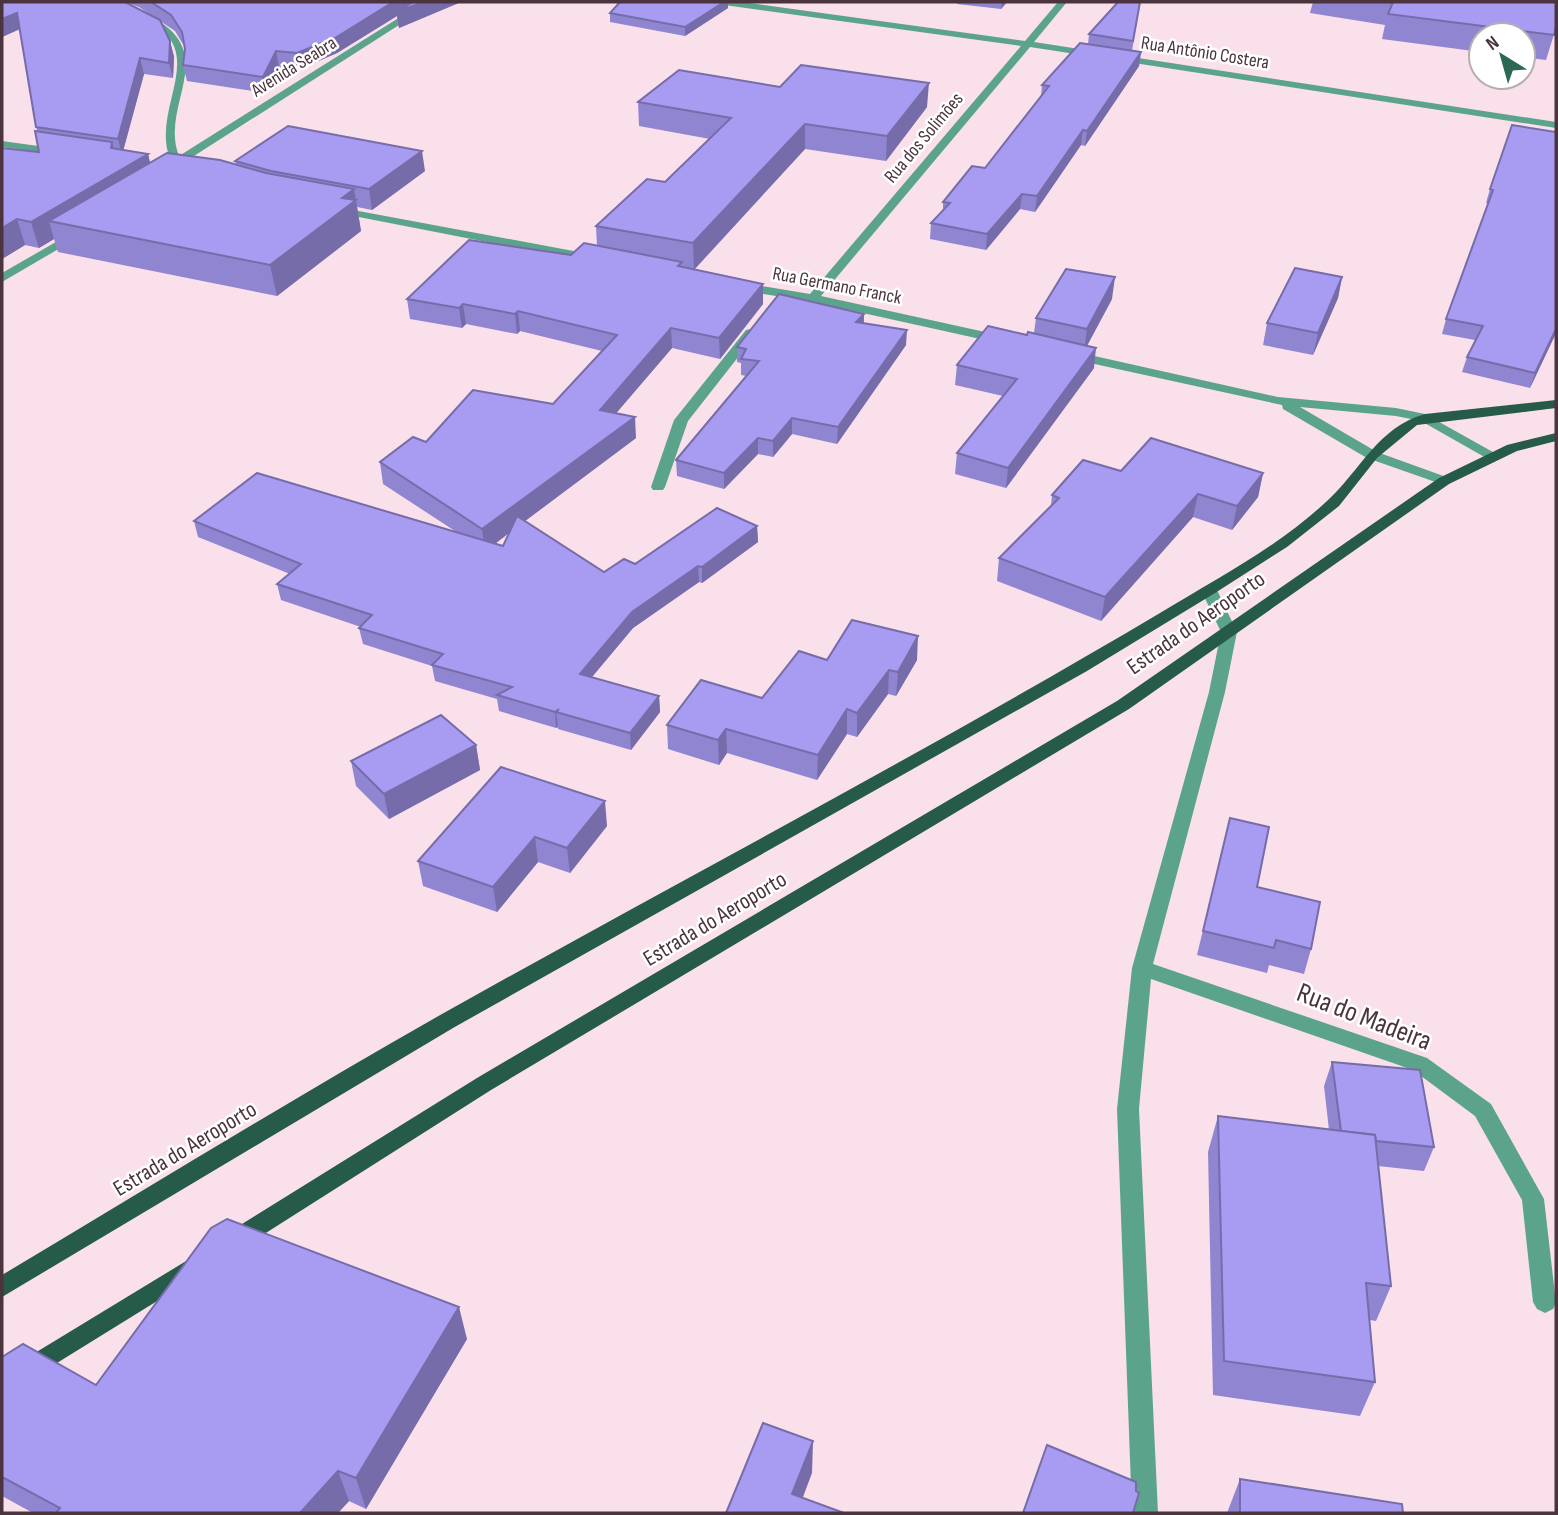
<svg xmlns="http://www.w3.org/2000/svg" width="1558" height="1515" font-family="'Sofia Sans Condensed',sans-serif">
  <rect width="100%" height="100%" fill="#fae0eb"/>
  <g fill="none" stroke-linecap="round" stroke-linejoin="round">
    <g fill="#5ba48b" fill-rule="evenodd">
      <path d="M109,2C125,2 140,9 154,18C220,56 159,105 179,156L424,2H435L183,163L188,170L182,173C175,170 172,164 170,159C154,118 190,74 172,42C158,19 126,17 109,2Z"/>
      <path d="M720,2H742L1025,41L1058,2H1067L1034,42L1556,122V128L1030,47L821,296L1008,337L1009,340L1003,344L813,302L739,290L733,286L739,282L810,294L1021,46L724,5Z"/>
      <path d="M2,141L60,149L65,152L60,155L2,147Z"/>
      <path d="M337,207L595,255L601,259L595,263L333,212L331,210Z"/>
      <path d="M75,231L81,235L79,237L2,282V273Z"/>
      <path d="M751,329L757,333L688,421L665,487L663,490H653L651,487L674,420L746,330Z"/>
      <path d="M1072,351L1278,397L1396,408L1425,414L1500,456L1493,460L1488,459L1421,421L1396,416L1300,407L1377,452L1449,478L1451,481L1449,484L1444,485L1367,458L1283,409L1282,405L1067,358V352Z"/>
      <path d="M1209,585L1217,590L1237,632L1225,692L1153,964L1427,1058L1491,1104L1544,1199L1556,1303L1553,1309L1545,1313L1537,1309L1533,1302L1522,1200L1475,1116L1413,1070L1151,979L1139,1109L1158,1513H1132L1117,1109L1132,968L1209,692L1221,632L1201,590Z"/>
    </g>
    <g fill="#265a49" fill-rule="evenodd">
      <path d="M1556,400V408L1417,425L1377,458L1339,506L1287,547L1215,593L1087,671L453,1028L2,1297V1275C148,1188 294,1098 442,1014C681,880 924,753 1160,613C1216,579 1278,547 1327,501C1360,471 1378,427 1425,414Z"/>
      <path d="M1556,433V441L1517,451L1449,484L1129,709L491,1090L242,1248L234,1251L226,1248L223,1241L226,1234L477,1078L1117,701L1439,478L1507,445Z"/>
      <path d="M196,1255L204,1258L208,1265L204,1272L2,1397V1373Z"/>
    </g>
  </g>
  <g fill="#9085d0" fill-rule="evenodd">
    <path d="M2,2H461L399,28L397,16L337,53L300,69L279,67L266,93L187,81L183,65L184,46L175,31L139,7L125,2L170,41L174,57L173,78L144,74L123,151L148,154L150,163L236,164L235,161L425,171L372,210L357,207L361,231L277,296L58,252L54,239L39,248L25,245L2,259V148L39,152L37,131L20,29L2,37Z"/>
    <path d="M620,2H728V8L685,36L610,22V13Z"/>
    <path d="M957,2H1007L1001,9L957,4Z"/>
    <path d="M1140,2L1132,51L1141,52L1139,66L1085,146L1081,145L1035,212L1020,209L986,250L930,239L931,223L943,211V202L985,168L1041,96L1042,85L1088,44L1089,34Z"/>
    <path d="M1313,2H1556V28L1546,60L1523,57V35H1481V52L1382,39L1385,25L1310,13Z"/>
    <path d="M780,87L927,107L886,161L805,149L694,269L763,284V304L720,359L672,348L616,413L636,438L525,521L604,572L757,526L758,542L702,583L699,582L633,628L592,677L659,696L660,712L631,750L558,729V727L556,728L499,711L497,699L435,681L432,666L363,644L359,628L361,627L281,600L277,584L290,574L198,537L194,521L458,533L383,484L380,462L426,442L553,404L602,351L520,331L517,334L466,324L462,328L410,319L407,299L571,255L597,246L596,226L665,182L710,139L639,126L638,102ZM509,533L503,546L495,544Z"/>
    <path d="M1556,132V333L1530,388L1462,372L1467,357L1475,340L1442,334L1446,319L1488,203H1486L1490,189Z"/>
    <path d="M1342,277L1338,298L1313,355L1263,345L1267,323Z"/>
    <path d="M1112,299L1087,346L1094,368L1006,488L955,474L957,453L1003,396L955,385L957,365L1027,335L1034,333L1036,318Z"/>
    <path d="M864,314V323L906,345L837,444L792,434L773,457L758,454L724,489L677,476L676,460L747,376L741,375V363L737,362V347Z"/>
    <path d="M1121,471L1263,473L1258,497L1232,530L1193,517L1101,621L997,581L999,558L1051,506L1052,495Z"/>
    <path d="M827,660H917L896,696L888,694L857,737L847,734L817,780L727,753L719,765L668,749L667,725L762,698Z"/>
    <path d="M476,745L480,770L389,819L356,786L351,761Z"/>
    <path d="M501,767L607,826L570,873L538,862L497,912L423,886L418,861Z"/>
    <path d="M1230,818L1257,887L1311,949L1304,974L1269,965L1267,973L1197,955Z"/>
    <path d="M1332,1062L1434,1147L1424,1171L1378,1166L1391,1286L1376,1321L1370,1320L1375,1382L1360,1416L1213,1395L1208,1152L1218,1116L1329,1130L1324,1086Z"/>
    <path d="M467,1339L366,1509L349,1501L338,1513H33L2,1496V1357L96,1385Z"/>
    <path d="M1240,1479L1403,1513H1227Z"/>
  </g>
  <g fill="#766ca9">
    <path d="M393,2H461L399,28L397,16L337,53L300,69L297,53Z"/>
    <path d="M724,2H728V8L685,36V27Z"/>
    <path d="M1002,2H1007L1001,9Z"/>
    <path d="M17,13L22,28L2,37V19Z"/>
    <path d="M170,41L174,57L173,78L169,63Z"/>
    <path d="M276,51L279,67L266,93L263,77Z"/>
    <path d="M1141,52L1139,66L1085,146L1087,131Z"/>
    <path d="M140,58L144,74L122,155L118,139Z"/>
    <path d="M929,83L927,107L886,161L887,136Z"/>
    <path d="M805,124V149L694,270L693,243Z"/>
    <path d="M1083,130L1081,145L1035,212L1037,196Z"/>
    <path d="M112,142L119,167L148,154L154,179L49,221L54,239L39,248L31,222L111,148Z"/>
    <path d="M422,151L425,171L372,210L369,189Z"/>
    <path d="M354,189L361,231L277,296L270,265L342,198Z"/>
    <path d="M1022,194L1020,209L986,250L987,234Z"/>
    <path d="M17,219L25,245L2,259V228Z"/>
    <path d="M1115,277L1112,299L1084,351L1087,329Z"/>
    <path d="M1342,277L1338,298L1313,355L1318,333Z"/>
    <path d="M763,284V304L720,359L719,338Z"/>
    <path d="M463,304L466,324L462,328L459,308Z"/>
    <path d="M518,311L520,331L517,334L515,314Z"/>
    <path d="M864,314L863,330L856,322Z"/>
    <path d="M671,328L672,348L601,431L600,410Z"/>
    <path d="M1556,329V333L1530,388L1535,373Z"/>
    <path d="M907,330L906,345L837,444L838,427Z"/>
    <path d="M1096,348L1094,368L1006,488L1008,468Z"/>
    <path d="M635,417L636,438L485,551L482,529Z"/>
    <path d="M792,418V434L773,457V441Z"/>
    <path d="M758,438V454L724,489V473Z"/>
    <path d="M1263,473L1258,497L1232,530L1237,506Z"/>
    <path d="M1198,494L1193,517L1101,621L1105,597Z"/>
    <path d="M757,526L758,542L702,583V567Z"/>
    <path d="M698,566L699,582L633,628L581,690L580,674L632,612Z"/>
    <path d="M918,636L917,660L896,696L898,672Z"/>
    <path d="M889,670L888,694L857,737V713Z"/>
    <path d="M659,696L660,712L631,750L630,733Z"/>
    <path d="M559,709L556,712L558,727L556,728L555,712Z"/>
    <path d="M847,709V734L817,780L818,755Z"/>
    <path d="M726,729L727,753L719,765L718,740Z"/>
    <path d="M476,745L480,770L389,819L384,794Z"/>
    <path d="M605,801L607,826L570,873L567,848Z"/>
    <path d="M535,837L538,862L497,912L493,887Z"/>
    <path d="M459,1307L467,1339L366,1509L356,1478Z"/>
    <path d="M813,1441L812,1473L797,1513L792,1494Z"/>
    <path d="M338,1471L349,1501L338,1513H300Z"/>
  </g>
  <g fill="#a89bf2" stroke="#766ca9" stroke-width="2">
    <path d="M2,2H125L160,20L170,41L169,63L140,58L118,139L36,127L17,13L2,19Z"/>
    <path d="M151,2H393L335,38L297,53L276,51L263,77L183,65L185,49L182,32L171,15Z"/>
    <path d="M413,2H423L397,12Z"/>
    <path d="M620,2H724L685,27L610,13Z"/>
    <path d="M1118,2H1140L1133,41L1089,34Z"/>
    <path d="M1393,2H1556V27L1554,35L1388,14Z"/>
    <path d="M1080,43L1141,52L1087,131L1083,130L1037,196L1022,194L987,234L931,223L950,203L943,202L972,166L985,168L1049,86L1042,85Z"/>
    <path d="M801,65L929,83L887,136L805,124L693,243L596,226L647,179L665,182L731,118L638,102L679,70L780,87Z"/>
    <path d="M1512,125L1556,132V329L1535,373L1467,357L1483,326L1446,319L1493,190L1490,189Z"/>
    <path d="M288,126L422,151L369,189L271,171L235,161Z"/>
    <path d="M35,131L112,142L111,148L148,154L31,222L17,219L2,228V148L39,152Z"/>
    <path d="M167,153L220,160L266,173L354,189L342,198L356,200L270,265L49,221Z"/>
    <path d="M469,240L571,255L584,243L682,262L678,266L763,284L719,338L671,328L600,410L635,417L482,529L380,462L413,437L426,442L473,390L553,404L617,335L518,311L515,314L463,304L459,308L407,299Z"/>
    <path d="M1295,268L1342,277L1318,333L1267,323Z"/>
    <path d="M1066,269L1115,277L1087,329L1036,318Z"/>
    <path d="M779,294L864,314L856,322L907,330L838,427L792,418L773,441L758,438L724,473L676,460L759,361L741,359L746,349L737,347Z"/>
    <path d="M988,326L1027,335L1028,332L1096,348L1008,468L957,453L1017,379L957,365Z"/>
    <path d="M1151,438L1263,473L1237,506L1198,494L1105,597L999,558L1059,498L1052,495L1083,460L1121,471Z"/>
    <path d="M257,473L503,546L517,516L604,572L624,559L635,564L717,508L757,526L702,567L698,566L632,612L580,674L659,696L630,733L556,712L559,709L555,712L497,695L512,687L432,665L443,654L359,628L372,615L277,584L301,564L194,521Z"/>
    <path d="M852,620L918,636L898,672L889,670L857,713L847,709L818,755L726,729L718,740L667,725L701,680L762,698L799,651L827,660Z"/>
    <path d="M441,715L476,745L384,794L351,761Z"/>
    <path d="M501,767L605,801L567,848L535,837L493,887L418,861Z"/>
    <path d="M1230,818L1269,827L1257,887L1320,902L1311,949L1276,940L1274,948L1203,931Z"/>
    <path d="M1332,1062L1420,1070L1434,1147L1376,1141L1375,1135L1341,1131Z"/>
    <path d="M1218,1116L1375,1135L1391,1286L1366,1283L1375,1382L1224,1361Z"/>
    <path d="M227,1219L459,1307L356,1478L338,1471L300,1513H56L60,1508L2,1477V1357L23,1344L96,1385L211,1228Z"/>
    <path d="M763,1423L813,1441L792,1494L844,1513H726Z"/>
    <path d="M1047,1445L1136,1482V1491L1139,1493L1133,1513H1023Z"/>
    <path d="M1240,1479L1402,1504L1403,1513H1240Z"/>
  </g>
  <g text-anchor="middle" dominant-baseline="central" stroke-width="5" stroke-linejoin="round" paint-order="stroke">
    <g font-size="19" fill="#4c343f" stroke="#fff">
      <text transform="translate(1205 53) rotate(9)">Rua Antônio Costera</text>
      <text transform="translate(294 67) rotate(-32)">Avenida Seabra</text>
      <text transform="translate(924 138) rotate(-50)">Rua dos Solimões</text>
      <text transform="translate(837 286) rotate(11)">Rua Germano Franck</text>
    </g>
    <g font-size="23" fill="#4c343f" stroke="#fff">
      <text transform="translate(1196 623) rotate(-35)">Estrada do Aeroporto</text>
      <text transform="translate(715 919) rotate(-31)">Estrada do Aeroporto</text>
      <text transform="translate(185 1149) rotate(-31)">Estrada do Aeroporto</text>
    </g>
    <g font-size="28" fill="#4c343f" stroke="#fff">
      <text transform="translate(1364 1017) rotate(21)">Rua do Madeira</text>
    </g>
  </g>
  <rect width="1558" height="1515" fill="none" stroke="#4c343f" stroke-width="7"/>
  <g transform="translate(1502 56) rotate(323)"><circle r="33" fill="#ffffff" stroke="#b7aeb2" stroke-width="2"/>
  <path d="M0-5L12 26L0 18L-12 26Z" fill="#2b6955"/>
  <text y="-10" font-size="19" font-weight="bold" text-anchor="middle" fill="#4c343f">N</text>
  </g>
</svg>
